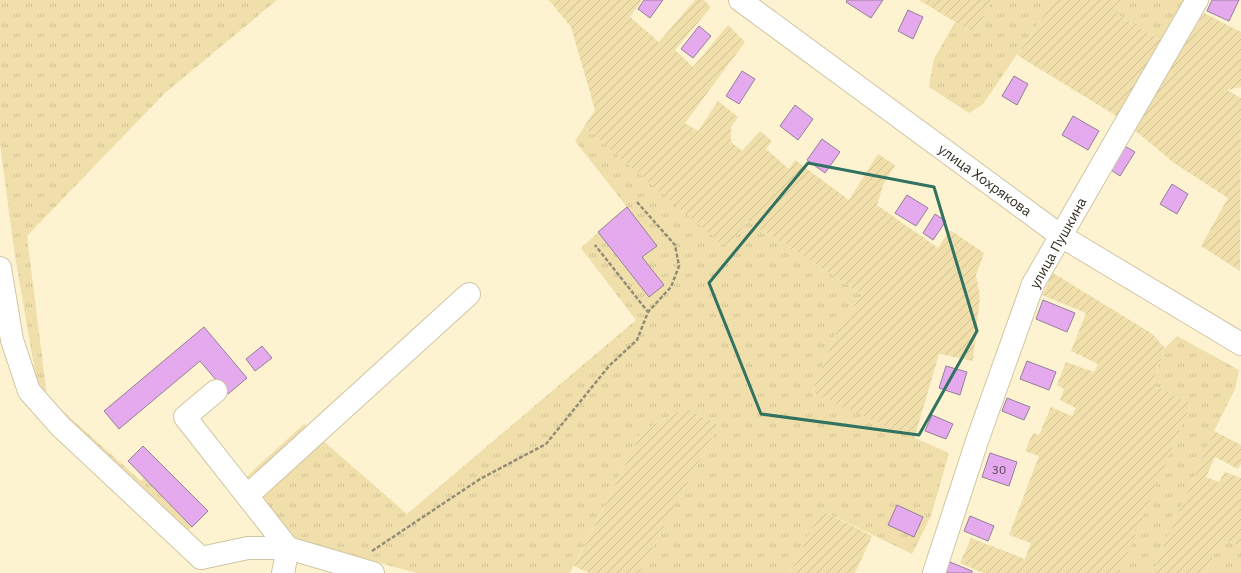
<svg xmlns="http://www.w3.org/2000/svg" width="1241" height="573" font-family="'IBM Plex Sans',sans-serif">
  <defs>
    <pattern id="grass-tufts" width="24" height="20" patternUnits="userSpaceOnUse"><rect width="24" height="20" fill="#f0dfab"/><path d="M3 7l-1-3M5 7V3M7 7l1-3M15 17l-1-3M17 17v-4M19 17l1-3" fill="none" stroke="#cec093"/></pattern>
    <pattern id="garden-furrows" width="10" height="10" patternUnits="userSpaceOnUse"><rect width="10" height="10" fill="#f0dfab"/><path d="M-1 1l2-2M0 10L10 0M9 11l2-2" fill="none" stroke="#cec093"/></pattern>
  </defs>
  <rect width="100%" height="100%" fill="#fdf3d1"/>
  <g fill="url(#grass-tufts)">
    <path d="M0,0H277L165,93L27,236L47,397L141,481L144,478L192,527L186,532L45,401L35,372L14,250L0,144Z"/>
    <path d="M992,0H1054L983,104L969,113L929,87L934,59L955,22L975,34Z"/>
    <path d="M1121,0H1186L1163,42L1117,14Z"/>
    <path d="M584,127L727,247L748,221L862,294L835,335L812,392L949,453L931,516L912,554L821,510L790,573H639L719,425L686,408L642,431L570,573H416L291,538L244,479L304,424L407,514L636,320L581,248L627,207L575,141Z"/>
    <path d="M1177,336L1239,370L1235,389L1214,431L1152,573H1118L1191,404L1152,384L1165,348Z"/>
    <path d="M1221,539L1241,546V573H1205Z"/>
  </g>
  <g fill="url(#garden-furrows)">
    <path d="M549,0H642L630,17L659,42L695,0H704L711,7L675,50L693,67L728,25L745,42L685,123L698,131L718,101L738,117L731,127V142L742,151L760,131L772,141L766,149L789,169L795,160L849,200L878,154L895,165L883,185L877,205L938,248L950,230L984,253L976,275L980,297L973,361L939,354L914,439L812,392L835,335L862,294L748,221L726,248L584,127L595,110L571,27Z"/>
    <path d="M919,0H992L975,34Z"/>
    <path d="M1054,0H1121L1117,14L1163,42L1118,117L1017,55Z"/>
    <path d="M1204,13L1241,32V87L1227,90L1241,98L1240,271L1201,246L1228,198L1174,163L1132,128Z"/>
    <path d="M1053,273L1151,333L1165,348L1152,384L1191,404L1119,573H983L960,563L971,538L1025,559L1031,543L1009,535L1039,456L1025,451L1033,433L1039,435L1051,407L1072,416L1076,408L1060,400L1064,389L1057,385L1066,362L1094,372L1098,364L1071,351L1086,313L1042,295Z"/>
    <path d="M686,408L719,425L639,573H589L574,566L642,431Z"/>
    <path d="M1214,431L1241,445V464L1238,469L1215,457L1206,477L1219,482L1225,472L1241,478V546L1221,539L1205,573H1152Z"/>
    <path d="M821,510L872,536L855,573H790Z"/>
  </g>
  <g fill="#e4aaed" stroke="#957f98">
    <path d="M644,0H663L650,18L638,9Z"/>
    <path d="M847,0H883L871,18L846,2Z"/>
    <path d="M1212,0H1239L1229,21L1207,11Z"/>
    <path d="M908,10L923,17L913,39L898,31Z"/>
    <path d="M699,26L711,36L693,58L681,49Z"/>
    <path d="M742,71L755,79L739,104L726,96Z"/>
    <path d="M1014,76L1028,84L1017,105L1002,96Z"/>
    <path d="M795,105L813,119L798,140L780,126Z"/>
    <path d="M1073,116L1099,131L1088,150L1062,135Z"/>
    <path d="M822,139L840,152L825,173L807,160Z"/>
    <path d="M1123,145L1135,152L1120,176L1108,168Z"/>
    <path d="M1172,184L1188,194L1177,214L1160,204Z"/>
    <path d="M907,195L928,208L916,226L895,213Z"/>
    <path d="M627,207L657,246L642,257L664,285L649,297L598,232Z"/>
    <path d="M935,214L946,221L933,240L923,233Z"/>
    <path d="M1043,300L1075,313L1067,332L1036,319Z"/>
    <path d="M204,327L247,378L228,394L200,361L119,429L104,411Z"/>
    <path d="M262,346L272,358L255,371L246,359Z"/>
    <path d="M1027,361L1056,372L1049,390L1020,379Z"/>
    <path d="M946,366L967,372L960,395L939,388Z"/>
    <path d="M1007,398L1030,407L1024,420L1002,411Z"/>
    <path d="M932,415L953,424L946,439L925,431Z"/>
    <path d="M143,446L208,511L192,527L128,461Z"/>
    <path d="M990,453L1017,462L1009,486L982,477Z"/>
    <path d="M897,505L923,517L914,537L888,525Z"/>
    <path d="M970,516L994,526L988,541L964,531Z"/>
    <path d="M950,562L972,571V573H945Z"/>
  </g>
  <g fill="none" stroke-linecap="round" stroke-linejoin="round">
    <g stroke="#d0c6a5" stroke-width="24">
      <g id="minor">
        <path d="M740,0L1061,236L1241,344"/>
        <path d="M0,268L12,340L29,391L60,426L201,558"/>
        <path d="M216,391L185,417L288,548L283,573"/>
        <path d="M248,495L469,294"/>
        <path d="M201,558L248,548H288L373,573"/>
        <path d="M934,573L977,441L1033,284L1197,0"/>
      </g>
    </g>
    <g stroke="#938d76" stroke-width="2.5" stroke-dasharray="4 2" stroke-linecap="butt">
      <path d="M637,202L675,245L679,266L671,287L648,312"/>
      <path d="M372,551L480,479L546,444L609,366L637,340L648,312L595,245"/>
    </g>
    <use href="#minor" stroke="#fff" stroke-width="22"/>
  </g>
  <path fill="none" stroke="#327260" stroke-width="3" stroke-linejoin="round" d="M808,163L934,187L977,331L919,435L761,414L709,283Z"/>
  <g text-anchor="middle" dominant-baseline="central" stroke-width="3.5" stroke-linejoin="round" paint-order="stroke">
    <g font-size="12" fill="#5e4c54">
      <text x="999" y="469">30</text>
    </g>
    <g font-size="14" fill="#312d21" stroke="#fff">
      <text transform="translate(985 180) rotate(36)">улица Хохрякова</text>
      <text transform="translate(1058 243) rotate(-61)">улица Пушкина</text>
    </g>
  </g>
</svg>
